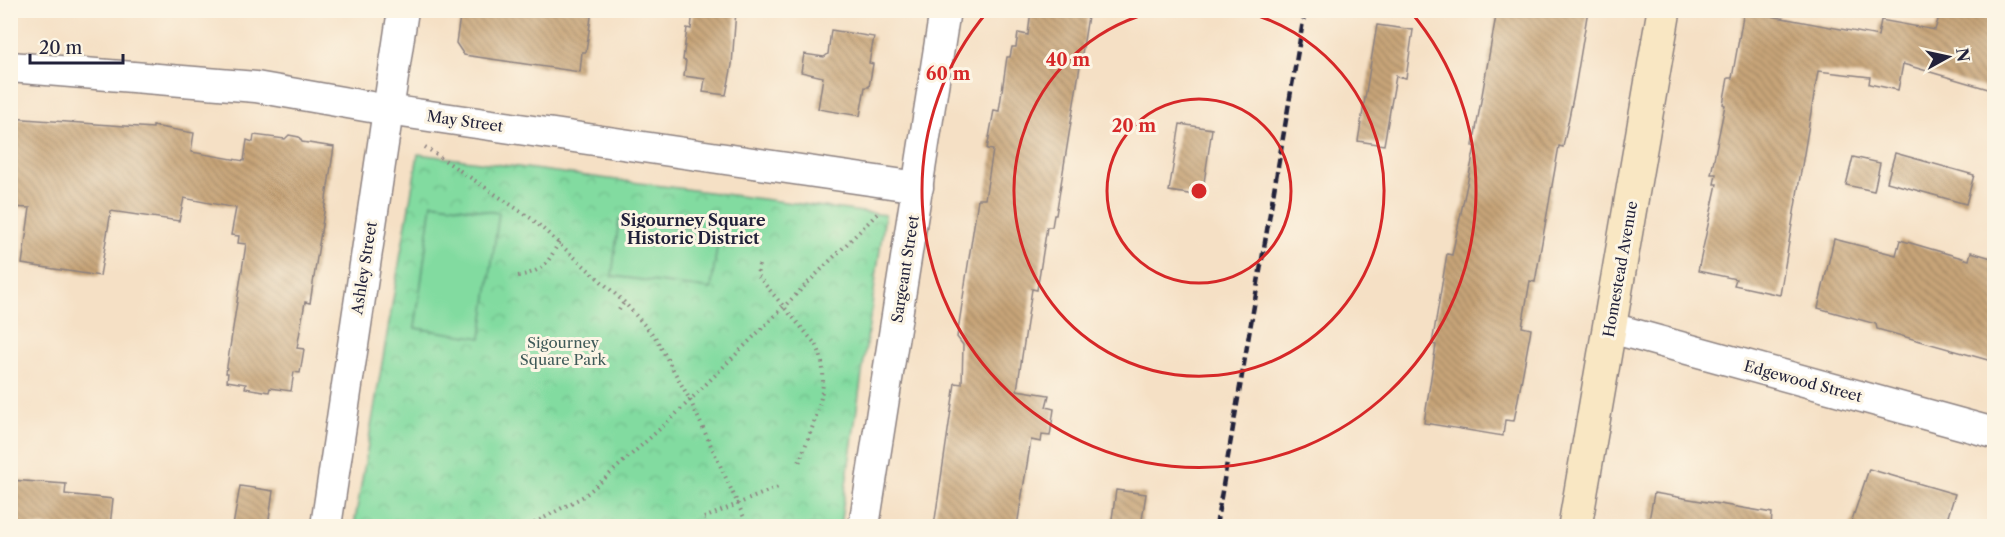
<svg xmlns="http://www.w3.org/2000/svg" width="2005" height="537" font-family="'Libre Caslon Text',serif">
  <defs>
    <pattern id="park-crowns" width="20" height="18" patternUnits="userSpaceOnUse" patternTransform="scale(1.5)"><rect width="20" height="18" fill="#82dba0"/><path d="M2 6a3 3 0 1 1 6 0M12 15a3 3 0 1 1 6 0" fill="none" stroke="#70bc8b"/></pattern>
    <pattern id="building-back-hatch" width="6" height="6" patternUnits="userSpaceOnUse" patternTransform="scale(1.5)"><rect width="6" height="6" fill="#c7a478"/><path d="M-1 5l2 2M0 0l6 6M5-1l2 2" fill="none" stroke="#a18564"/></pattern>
  </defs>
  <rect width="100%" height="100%" fill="#fcf5e5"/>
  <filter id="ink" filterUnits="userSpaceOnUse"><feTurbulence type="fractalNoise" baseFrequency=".0167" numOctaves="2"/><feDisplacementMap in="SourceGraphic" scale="12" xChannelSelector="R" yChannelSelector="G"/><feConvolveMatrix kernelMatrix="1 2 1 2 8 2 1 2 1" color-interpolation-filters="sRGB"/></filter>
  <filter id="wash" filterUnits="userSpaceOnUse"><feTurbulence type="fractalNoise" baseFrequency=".008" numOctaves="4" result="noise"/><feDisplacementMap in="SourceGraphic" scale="24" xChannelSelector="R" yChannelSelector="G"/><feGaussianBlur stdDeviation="1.35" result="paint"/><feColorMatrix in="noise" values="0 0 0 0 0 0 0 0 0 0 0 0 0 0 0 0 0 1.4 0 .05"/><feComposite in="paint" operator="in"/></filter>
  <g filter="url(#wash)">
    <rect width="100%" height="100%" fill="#f5e0c5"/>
    <path fill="url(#park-crowns)" stroke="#527e6e" stroke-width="1.5" d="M418,154L885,215L840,526H354Z"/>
    <g fill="#82dba0" stroke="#527e6e" stroke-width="1.5">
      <path d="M432,203L499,213L481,338L415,328Z"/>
      <path d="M619,219L719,233L711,289L612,276Z"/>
    </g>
    <g id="blocks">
      <g fill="url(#building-back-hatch)">
        <path d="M461,10H592L586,52H582L580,72L464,55L456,43Z"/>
        <path d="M693,10H736L732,65L726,95L703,92L705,79L684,76L686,61L683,60L687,28L691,29Z"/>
        <path d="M1031,10H1089L1056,215H1054L1052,227H1047L1037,290L1032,289L1017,390L1049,395L1046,407L1054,409L1050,436L1042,435L1041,442L1031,440L1017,526H934L955,383L962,384L963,345L957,337L978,199H985L993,150L987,149L994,110L999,111L1007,57H1010L1012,47H1016L1018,33L1028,35Z"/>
        <path d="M1497,10H1588L1575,88L1563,147L1559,146L1535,282L1530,281L1522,327L1531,329L1514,421L1505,420L1503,436L1424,423L1436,345L1432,344L1447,254L1452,255L1475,147L1473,146Z"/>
        <path d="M1941,10H1995V91L1903,64L1898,90L1869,84L1870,77L1818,71L1780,295L1734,285L1736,279L1698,271L1717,184H1714L1716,174H1711L1725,105L1723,104L1728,78H1732L1744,11L1878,36L1881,20L1935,30Z"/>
        <path d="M1377,25L1413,30L1406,78L1396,76L1384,145L1358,141Z"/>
        <path d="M831,30L874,37L869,63L873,64L869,87H865L860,116L818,109L823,77L801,72L804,54L824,57L828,54Z"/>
        <path d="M10,118L153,128V126L194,133L191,152L244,161L247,140L253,142L254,135L285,139L289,135L299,137L302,142L334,147L310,303L305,302L297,348L304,349L300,373L294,372L291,391L270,388L269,392L245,388L246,384L227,381L228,373H226L246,244L238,243L239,236L231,235L236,208L184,198L179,221L111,211L100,276L22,264L30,208L10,207Z"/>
        <path d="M1180,124L1212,129L1202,196L1169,191Z"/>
        <path d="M1895,153L1974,175L1966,204L1887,182Z"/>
        <path d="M1853,157L1880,163L1874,191L1846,185Z"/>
        <path d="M1834,239L1896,255L1900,240L1969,260L1971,252L1995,259V362L1877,329L1876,324L1818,308Z"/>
        <path d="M1869,469L1955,494L1945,526H1850Z"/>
        <path d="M10,480L66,484L65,494L113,499L110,526H10Z"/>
        <path d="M240,486L273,491L268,526H233Z"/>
        <path d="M1116,490L1146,494L1141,526H1111Z"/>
        <path d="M1654,493L1772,513L1771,526H1648Z"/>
      </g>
    </g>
  </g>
  <g filter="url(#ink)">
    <use href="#blocks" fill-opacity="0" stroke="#8c8180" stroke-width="1.5"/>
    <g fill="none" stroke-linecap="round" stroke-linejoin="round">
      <g stroke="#8c8180" stroke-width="33">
        <g id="street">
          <path d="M10,67L256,87L388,110L918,187"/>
          <path d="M1611,328L1994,433"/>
          <path d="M326,526L403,10"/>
          <path d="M864,526L945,10"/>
        </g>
      </g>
      <g stroke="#8c8180" stroke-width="36">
        <path id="secondary" d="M1575,526L1664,10"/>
      </g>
      <g stroke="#8c8180" stroke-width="4" stroke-dasharray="1.5 4.5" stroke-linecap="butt">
        <path d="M425,147L532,219L624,302L655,337L690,400L748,526"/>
        <path d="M759,265L757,275L817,346C834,384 812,426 799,463"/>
        <path d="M518,276C544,271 547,264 559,242"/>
        <path d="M619,310L624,302"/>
        <path d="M704,518L778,487"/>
        <path d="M529,526L584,496L602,481L672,418L880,211"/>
      </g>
      <use href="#street" stroke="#fff" stroke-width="30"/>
      <use href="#secondary" stroke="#f9e7c3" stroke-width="33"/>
      <path stroke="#22223b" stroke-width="4.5" stroke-dasharray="9 4.5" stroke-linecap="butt" d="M1216,526L1305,10"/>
    </g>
  </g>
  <g fill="none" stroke="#d62828" stroke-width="3">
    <circle cx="1199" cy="191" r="92"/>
    <path d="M1241 11A185 185 0 1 1 1157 11"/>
    <path d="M1410 11A277 277 0 1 1 988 11"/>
  </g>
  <g text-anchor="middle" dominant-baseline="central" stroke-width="6" stroke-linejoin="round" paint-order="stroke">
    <g font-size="15" fill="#22223b" stroke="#fcf5e5">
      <text transform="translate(465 121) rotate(8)">May Street</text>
      <text transform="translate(364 268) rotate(-81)">Ashley Street</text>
      <text transform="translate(905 269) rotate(-81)">Sargeant Street</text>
      <text transform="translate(1620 269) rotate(-80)">Homestead Avenue</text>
      <text transform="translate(1803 381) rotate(15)">Edgewood Street</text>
    </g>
    <g font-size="15" fill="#3f5a59" stroke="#fcf5e5">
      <text x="563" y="342">Sigourney<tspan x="563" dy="17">Square Park</tspan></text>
    </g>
    <g font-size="16" font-weight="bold" fill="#22223b" stroke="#fcf5e5">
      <text x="693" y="220">Sigourney Square<tspan x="693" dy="18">Historic District</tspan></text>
    </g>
  </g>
  <circle cx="1199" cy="191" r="9" fill="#d62828" stroke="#fcf5e5" stroke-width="3"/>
  <g font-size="18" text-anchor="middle" font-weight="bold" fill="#d62828" stroke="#fcf5e5" stroke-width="6" stroke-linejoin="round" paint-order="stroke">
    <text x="1068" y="66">40 m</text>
    <text x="948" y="80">60 m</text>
    <text x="1134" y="132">20 m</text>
  </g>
  <rect width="2005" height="537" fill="none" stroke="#fcf5e5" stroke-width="36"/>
  <g transform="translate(1948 57) rotate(82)" stroke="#fcf5e5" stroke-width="4.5" paint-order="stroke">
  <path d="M0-4.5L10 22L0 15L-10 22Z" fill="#22223b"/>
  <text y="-9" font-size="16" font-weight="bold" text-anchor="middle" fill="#22223b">N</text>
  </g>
  <path d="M30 54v9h93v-9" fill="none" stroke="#22223b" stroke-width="3"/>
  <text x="39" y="54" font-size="18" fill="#22223b" stroke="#fcf5e5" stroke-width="4.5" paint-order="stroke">20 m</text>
</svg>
